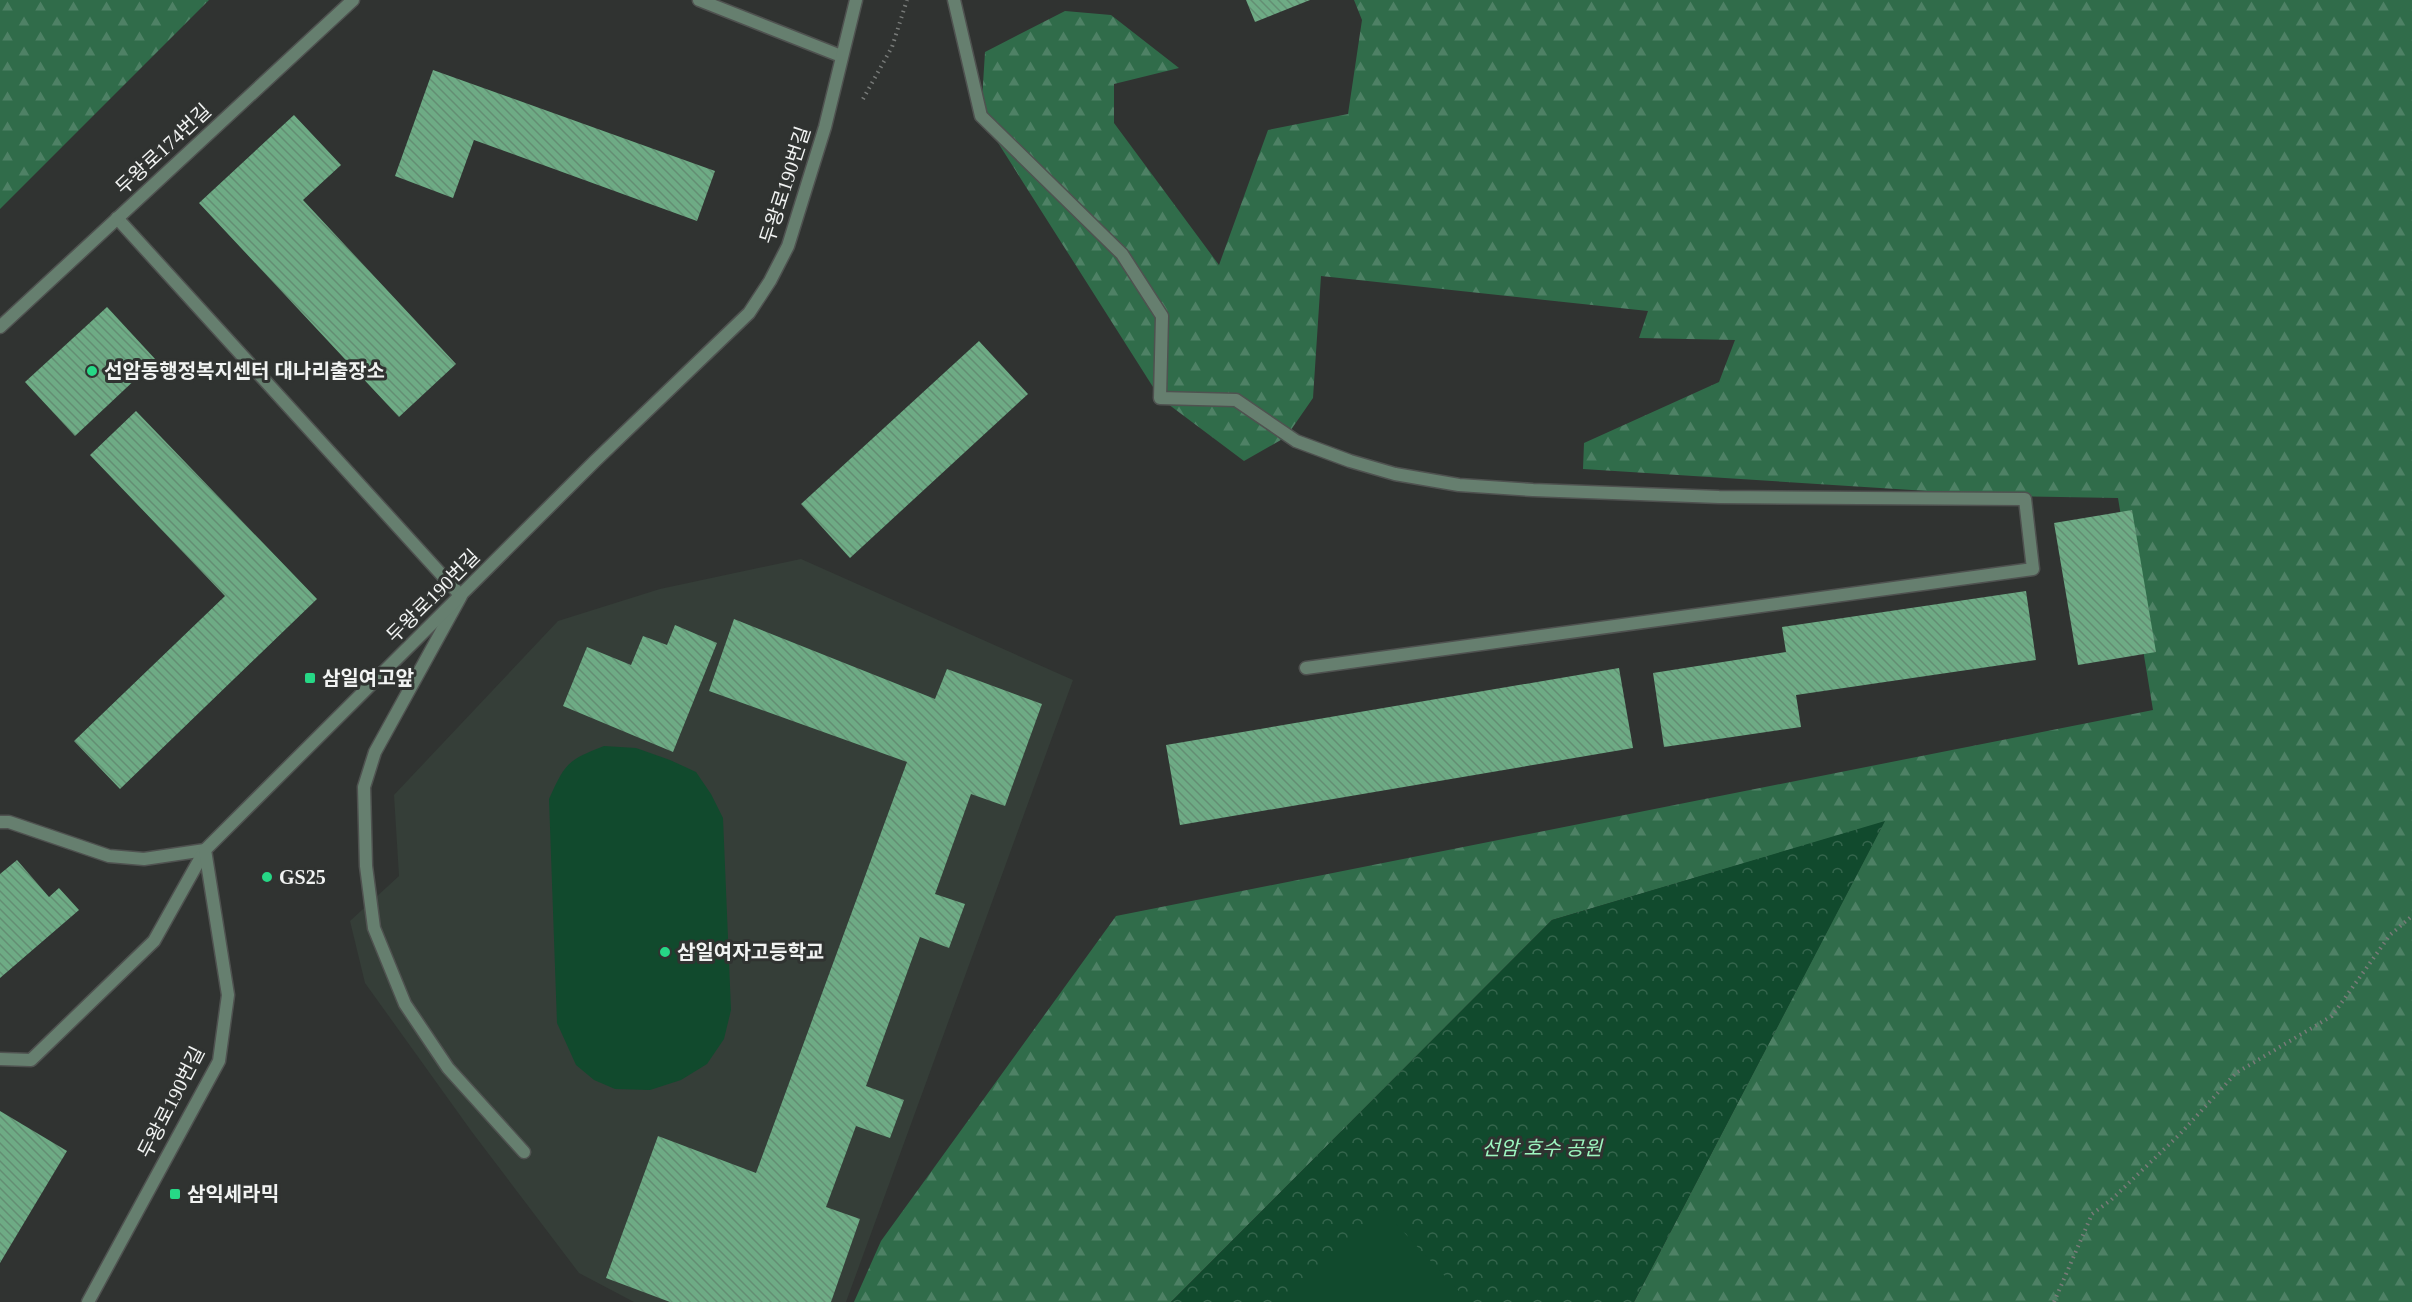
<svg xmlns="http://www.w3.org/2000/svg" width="2412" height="1302" font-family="'Times New Roman','Noto Sans KR',serif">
  <defs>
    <pattern id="forest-firs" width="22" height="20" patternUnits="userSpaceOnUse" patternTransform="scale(1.5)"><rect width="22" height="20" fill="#306c4a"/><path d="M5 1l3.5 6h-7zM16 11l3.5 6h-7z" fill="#4e8165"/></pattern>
    <pattern id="park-crowns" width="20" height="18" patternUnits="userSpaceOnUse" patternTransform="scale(1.5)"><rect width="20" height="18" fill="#114a2d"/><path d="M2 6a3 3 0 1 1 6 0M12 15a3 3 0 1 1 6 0" fill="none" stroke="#34654c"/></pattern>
    <pattern id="building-back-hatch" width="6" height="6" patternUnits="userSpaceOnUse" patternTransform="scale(1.5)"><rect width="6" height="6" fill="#6eab85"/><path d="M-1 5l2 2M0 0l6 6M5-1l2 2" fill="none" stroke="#638e73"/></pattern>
  </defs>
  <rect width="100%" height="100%" fill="#303331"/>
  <path fill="#353e38" d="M801,559L1073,680L846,1302H634L579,1273L472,1132L365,983L350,921L399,876L394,795L558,621L660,589Z"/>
  <g fill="url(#forest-firs)">
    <path d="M0,0H209L0,209Z"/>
    <path d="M1354,0H2412V1302H1634L1884,822L1552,920L1171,1302H854L881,1241L1116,916L2153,710L2118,498L2006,496L1583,469L1584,443L1719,382L1735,340L1639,338L1648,311L1321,276L1313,398L1286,437L1244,461L1160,398L981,116L985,52L1065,11L1111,15L1179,68L1114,84V123L1219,265L1268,130L1348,114L1362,20Z"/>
  </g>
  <path fill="url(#park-crowns)" d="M1885,821L1634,1302H1171L1552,920Z"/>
  <g fill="#114a2d">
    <path d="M604,746L636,748L670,760L696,772L711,794L723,818L731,1010L724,1039L707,1064L681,1080L650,1090L615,1089L594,1080L576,1065L557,1023L549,799C565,763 568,760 604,746Z"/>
    <path d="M1383,1210L1469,1302H1285Z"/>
  </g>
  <g fill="url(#building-back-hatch)">
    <path d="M1246,0H1310L1255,22Z"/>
    <path d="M433,70L715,171L697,221L474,140L453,198L395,176Z"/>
    <path d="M294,115L341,165L303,200L456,364L399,417L199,203Z"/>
    <path d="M107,307L156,360L75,436L25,382Z"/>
    <path d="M979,341L1028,394L850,558L801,504Z"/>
    <path d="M136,411L317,599L120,789L74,741L225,596L90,455Z"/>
    <path d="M2132,510L2156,652L2078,665L2054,523Z"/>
    <path d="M2026,591L2036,660L1796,695L1801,727L1664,747L1653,673L1786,652L1782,627Z"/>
    <path d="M734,619L935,699L947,669L1042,704L1005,806L971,794L935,894L965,904L949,948L920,937L866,1086L904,1100L890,1138L856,1126L826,1207L860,1219L831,1302H670L606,1278L658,1136L756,1173L907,762L709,691Z"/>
    <path d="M675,625L717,643L673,752L563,706L587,647L631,665L643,636L667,645Z"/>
    <path d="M1619,668L1633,748L1180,825L1166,745Z"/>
    <path d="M17,860L49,897L59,888L79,910L0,978V874Z"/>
    <path d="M0,1111L67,1151L0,1263Z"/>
  </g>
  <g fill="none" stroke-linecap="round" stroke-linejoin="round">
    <g stroke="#4f5250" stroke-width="15">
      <g id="service">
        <path d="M699,0L841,56"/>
        <path d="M954,0L981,116L1122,254L1162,316L1160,398L1236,400L1296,441L1350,461L1395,474L1459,485L1533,490L1719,497L2025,499L2033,569L1306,668"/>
        <path d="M117,218L461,596L375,752L364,787L366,866L374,928L405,1004L448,1068L524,1152"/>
        <path d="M0,327L353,0"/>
        <path d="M0,822H9L109,856L144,859L205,850"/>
        <path d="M0,1059L31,1060L154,941L205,850"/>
      </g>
    </g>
    <g stroke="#4f5250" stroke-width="15">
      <path id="tertiary" d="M88,1302L219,1061L228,995L205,850L595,461L749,313L770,281L788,246L825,127L856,0"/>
    </g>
    <g stroke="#787b79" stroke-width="4" stroke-dasharray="1.5 4.5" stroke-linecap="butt">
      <path d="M863,99L892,47L907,0"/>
      <path d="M2054,1302L2092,1214L2111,1200L2180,1134L2236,1073L2332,1016L2390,935L2412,916"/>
    </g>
    <use href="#service" stroke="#667f6f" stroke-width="12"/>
    <use href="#tertiary" stroke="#667f6f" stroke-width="12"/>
  </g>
  <g fill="#26d886" stroke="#303331" stroke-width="2">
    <circle cx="92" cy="371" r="6"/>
    <rect x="304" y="672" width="12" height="12" rx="3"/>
    <circle cx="267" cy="877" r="6"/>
    <circle cx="665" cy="952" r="6"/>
    <rect x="169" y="1188" width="12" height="12" rx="3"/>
  </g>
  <g text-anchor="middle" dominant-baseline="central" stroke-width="6" stroke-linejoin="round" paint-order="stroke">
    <g font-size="20" fill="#f1f3f2" stroke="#303331">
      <text transform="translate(163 149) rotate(-43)">두왕로174번길</text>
      <text transform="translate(785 185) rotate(-72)">두왕로190번길</text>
      <text transform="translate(433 596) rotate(-45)">두왕로190번길</text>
      <text transform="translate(171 1102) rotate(-63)">두왕로190번길</text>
    </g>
    <g font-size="20" font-weight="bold" fill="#f1f3f2" stroke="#303331" text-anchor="start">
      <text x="104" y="371">선암동행정복지센터 대나리출장소</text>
      <text x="322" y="678">삼일여고앞</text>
      <text x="279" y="877">GS25</text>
      <text x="677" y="952">삼일여자고등학교</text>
      <text x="187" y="1194">삼익세라믹</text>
    </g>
    <g font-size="20" font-style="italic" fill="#9df6bf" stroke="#303331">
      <text x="1542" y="1148">선암 호수 공원</text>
    </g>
  </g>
</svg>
